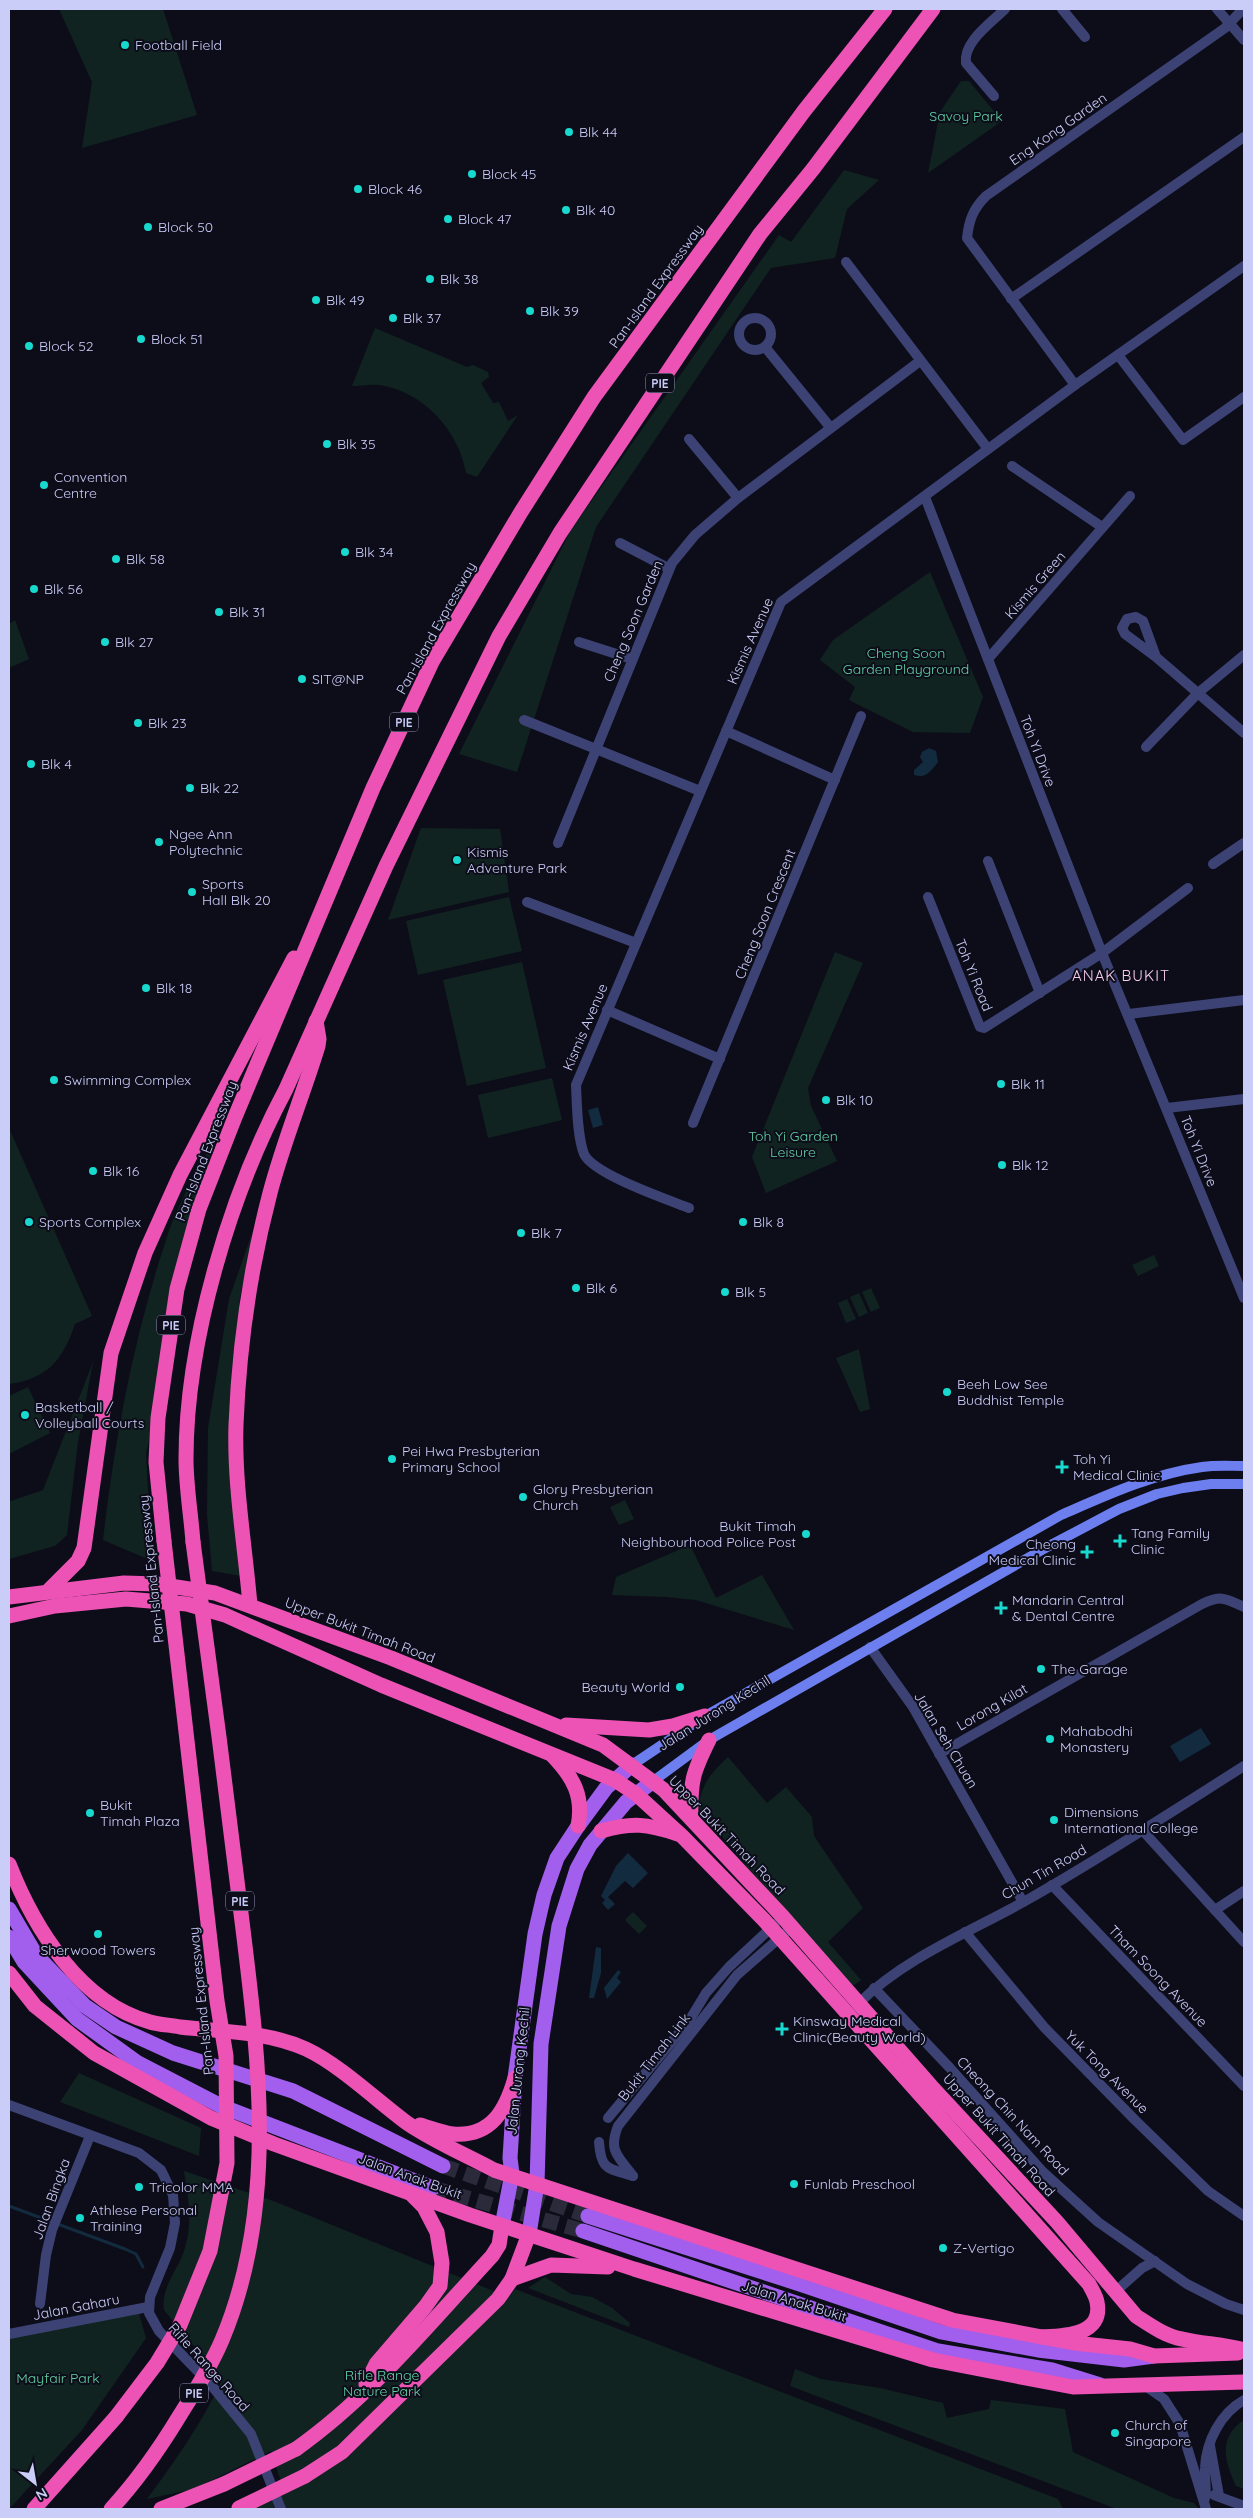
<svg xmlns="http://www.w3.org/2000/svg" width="1253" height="2518" font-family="Quicksand,sans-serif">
  <rect width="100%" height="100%" fill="#0d0d1a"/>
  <g fill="#102320">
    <path d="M59,9H163L197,115L82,148L92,82Z"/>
    <path d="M961,81H969L1002,121L928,173L940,112Z"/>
    <path d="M844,170L879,180L847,209L835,258L771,268L596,527L517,772L459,754L571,530L779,235L791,242Z"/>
    <path d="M375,328L467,367L473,365L488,372L489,377L481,383L493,403L499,402L508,421L518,415L477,477L466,473C459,431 423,391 379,385C370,384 361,386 352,386Z"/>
    <path d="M930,572L983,697L970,733L913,732L849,700L855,687L820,660L833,640Z"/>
    <path d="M15,620L29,659L9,668V624Z"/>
    <path d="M421,828L500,829L509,892L388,920Z"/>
    <path d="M509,897L522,951L418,975L406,921Z"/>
    <path d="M835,952L863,963L808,1088L811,1106L837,1161L766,1193L752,1157Z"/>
    <path d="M522,962L546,1068L467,1086L443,980Z"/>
    <path d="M552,1078L562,1120L488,1138L478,1095Z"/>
    <path d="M9,1128L92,1316L75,1324C63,1360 47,1379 9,1384Z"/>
    <path d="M214,1139L146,1454L152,1561L103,1540C115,1435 135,1331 169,1231C179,1201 200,1168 214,1139Z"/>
    <path d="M262,1205L240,1297L229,1428L241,1576L212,1571L207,1514L208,1428L229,1299Z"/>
    <path d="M1154,1255L1159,1266L1138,1276L1132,1265Z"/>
    <path d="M871,1288L880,1308L871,1312L862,1292Z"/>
    <path d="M859,1293L868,1313L859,1317L850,1297Z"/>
    <path d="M847,1299L856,1319L846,1323L838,1303Z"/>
    <path d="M859,1349L870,1409L860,1412L836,1358Z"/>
    <path d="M93,1362L78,1442L67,1535L55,1546L9,1559V1500L11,1501L43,1490Z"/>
    <path d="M28,1387L50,1433L9,1454V1396Z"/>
    <path d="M625,1500L634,1519L619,1525L610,1507Z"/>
    <path d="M690,1545L716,1598L762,1575L794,1630L696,1600L666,1597L612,1595L616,1577Z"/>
    <path d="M728,1757L767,1803L786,1787L812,1817L814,1836L863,1908L828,1942L861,1980L854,1985L839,1980L698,1807C703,1782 710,1774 728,1757Z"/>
    <path d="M633,1912L647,1926L639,1934L625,1920Z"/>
    <path d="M79,2073L201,2128L199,2156L60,2102Z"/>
    <path d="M184,2171L276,2202L508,2297L515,2289L1058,2499L1063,2509H252L285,2494L271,2451L194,2489L147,2499C175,2461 202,2423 222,2380L164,2310C160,2288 179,2269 185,2248C193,2221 188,2198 184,2171Z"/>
    <path d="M545,2277L571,2294L592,2297L612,2308L630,2323L629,2327L528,2288Z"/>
    <path d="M138,2310L146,2338L82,2430L9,2509V2336Z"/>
    <path d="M795,2369L821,2379L880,2388L943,2403L947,2418L989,2409L991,2400L1065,2409L1073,2452L1174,2498L1194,2503L1199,2509H1117L790,2386Z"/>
    <path d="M1244,2420V2489L1236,2486C1224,2461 1218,2437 1244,2420Z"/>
  </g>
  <g fill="#122b3e">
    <path d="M929,748L936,751L938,762C931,771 926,779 914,775V770L923,762L920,757L922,752Z"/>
    <path d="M598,1107L603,1125L593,1128L588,1110Z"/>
    <path d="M1201,1728L1211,1744L1180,1762L1170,1746Z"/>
    <path d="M628,1853L648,1873L633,1888L625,1881L608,1897L615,1904L608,1910L602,1903L605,1900L601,1896L616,1866Z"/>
    <path d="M596,1947L601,1948V1973L594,1998H589Z"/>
    <path d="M618,1970L621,1972L617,1978L621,1982L607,1999L604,1988Z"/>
  </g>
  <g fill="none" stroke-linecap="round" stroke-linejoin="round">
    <path stroke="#122b3e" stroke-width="3" d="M9,2206L125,2249L136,2254L143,2267"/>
    <g stroke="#2a2a3b" stroke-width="15" stroke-dasharray="15 8" stroke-linecap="butt">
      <path d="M443,2166L588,2216"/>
      <path d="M433,2188L583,2231"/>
    </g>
    <g stroke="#3c4374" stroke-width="10">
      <path d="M1062,9L1085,37"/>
      <path d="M1217,9L1244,40"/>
      <path d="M994,96L966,63C963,42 991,23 1005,9"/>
      <path d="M846,262L988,449"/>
      <path d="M1011,299L1244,137"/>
      <circle cx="755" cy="334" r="16"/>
      <path d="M765,347L830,427"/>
      <path d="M1118,355L1183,440L1244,397"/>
      <path d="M1075,385L967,238C969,220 973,209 986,196L1225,28L1243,9"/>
      <path d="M689,439L738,498"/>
      <path d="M1012,466L1102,527"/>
      <path d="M925,497L1102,953L1244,1298"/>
      <path d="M620,543L668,568"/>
      <path d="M579,642L632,659"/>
      <path d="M1156,657L1143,621L1136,617L1127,619L1122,628L1125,634L1156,657L1244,733"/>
      <path d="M988,659L1130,496"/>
      <path d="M524,720L700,791"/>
      <path d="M726,731L835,780"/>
      <path d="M1146,747L1198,693L1244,655"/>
      <path d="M558,843L672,563L695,535L738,498L920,361"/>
      <path d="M988,861L1040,993"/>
      <path d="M1213,864L1244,843"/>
      <path d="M928,897L980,1027L984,1028L1102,953L1188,888"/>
      <path d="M527,902L636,943"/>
      <path d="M607,1010L720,1059"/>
      <path d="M1129,1014L1244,1000"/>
      <path d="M1167,1108L1244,1099"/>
      <path d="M693,1123L861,716"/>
      <path d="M689,1208C666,1199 593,1174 584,1154C577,1136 577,1104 576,1085L781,602L1075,385L1244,266"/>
      <path d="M870,1647L913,1707L1023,1902"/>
      <path d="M939,1754L1202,1604C1221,1595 1225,1598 1244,1607"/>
      <path d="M1143,1831L1244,1942"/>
      <path d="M1052,1885L1244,2086"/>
      <path d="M1215,1910L1244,1891"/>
      <path d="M965,1932L1044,2027L1135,2120L1208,2191L1244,2216"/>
      <path d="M874,1988L950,2068L1043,2172L1098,2222L1187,2284L1226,2304L1244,2310"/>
      <path d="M859,2003C906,1957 970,1932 1027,1900C1101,1858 1173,1811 1244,1766"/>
      <path d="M9,2105L139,2153L161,2170L173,2195L175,2223L170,2248L150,2297L149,2313L159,2331L212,2386L251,2434L281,2509"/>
      <path d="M608,2118L689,2021L706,1993L729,1967L775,1924"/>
      <path d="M599,2142C601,2171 608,2168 633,2176"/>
      <path d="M633,2176C618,2156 608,2151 618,2126L737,1975L792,1927"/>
      <path d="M1116,2291L1142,2268L1155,2261"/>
      <path d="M40,2304L46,2255L52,2230L90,2136"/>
      <path d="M9,2334L148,2307"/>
      <path d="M1144,2385L1164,2399L1180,2424L1206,2509"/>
      <path d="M1210,2446L1219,2496"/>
      <path d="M1214,2495L1244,2506"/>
      <path d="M1204,2502C1208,2490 1204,2480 1205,2468C1206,2441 1221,2413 1244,2400"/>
    </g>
    <g stroke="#6d7eef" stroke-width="10">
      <path d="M632,1765L705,1716L1061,1515C1107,1495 1152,1474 1202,1467C1216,1465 1230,1466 1244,1466"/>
      <path d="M652,1782L709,1740L1049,1546L1119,1509L1157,1494L1183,1488L1211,1484H1244"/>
    </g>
    <g stroke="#a25eed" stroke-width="15">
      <path d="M9,1909L36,1955L85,2006L116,2027L173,2053L293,2091L443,2166"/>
      <path d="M9,1937L24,1962L77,2019L138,2063L221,2106L433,2188"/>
      <path d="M588,2216L803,2285L941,2332L1038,2350L1124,2360L1154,2356"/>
      <path d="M502,2226L512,2174L510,2158L515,2078L535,1934L544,1895L557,1858L578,1826L606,1788L632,1765"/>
      <path d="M583,2231L938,2351L1052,2370L1100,2385"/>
      <path d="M529,2234L537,2184L541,2044L559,1926L577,1869L590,1845L626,1802L652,1782"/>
    </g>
    <g stroke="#ec53b5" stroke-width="15">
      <path d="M164,1541L156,1462L158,1418L177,1289L199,1209L235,1117L373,788L432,662L521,512L594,397L804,111L885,9"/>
      <path d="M193,1542C191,1515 186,1486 186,1459C186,1340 230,1194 286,1089L386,866L499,636L560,533L760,234L813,169L933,9"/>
      <path d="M49,1590L78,1561L84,1548L111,1353L145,1253L180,1175L294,958"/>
      <path d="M9,1597L124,1583L157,1584L215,1593L391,1658L603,1745L664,1790L783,1917L931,2086L1057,2222L1136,2316C1150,2325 1165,2336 1182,2339C1203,2344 1224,2344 1244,2350"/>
      <path d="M250,1605C245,1546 234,1484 236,1425C239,1346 250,1269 270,1193C283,1143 303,1095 318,1046L319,1039L316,1021"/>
      <path d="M9,1616L55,1606L126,1599L187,1604L225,1615L381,1685L615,1780L636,1794L682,1836L764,1920L1089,2284C1092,2290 1096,2296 1097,2302C1104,2336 1062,2336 1041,2337"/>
      <path d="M566,1725L649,1730L673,1726L705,1716"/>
      <path d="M553,1756C573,1777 584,1796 578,1826"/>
      <path d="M691,1818C690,1781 693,1772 709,1740"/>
      <path d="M601,1831C633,1822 647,1824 678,1834"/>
      <path d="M9,1864C34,1928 80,2003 150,2022C160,2025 171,2025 180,2027C223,2032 266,2031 306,2049C340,2065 376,2100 407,2123C435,2142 464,2154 494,2170L952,2320L1074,2343L1130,2349L1154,2356L1238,2353"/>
      <path d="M9,1973L35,2006L94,2053L211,2118L274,2144L470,2215L634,2269L933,2360L1073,2387L1244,2382"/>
      <path d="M420,2125C431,2128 442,2133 453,2134C492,2137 506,2109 515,2078"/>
      <path d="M512,2279L551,2265L608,2267"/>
      <path d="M366,2384L376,2364L425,2307L440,2286L442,2263L437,2232L424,2207L413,2196"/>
      <path d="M296,2449C371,2396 430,2323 492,2256L499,2245L502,2226"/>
      <path d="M305,2476L342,2452L498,2299L512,2279L529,2234"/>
      <path d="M34,2509L116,2417"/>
      <path d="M161,2509L224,2484"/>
    </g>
    <g stroke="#ec53b5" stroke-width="15">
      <path d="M116,2417L157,2363L180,2325L210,2251L227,2163L226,2056L217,2001L164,1541"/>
      <path d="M224,2484L296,2449"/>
      <path d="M239,2508L305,2476"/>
      <path d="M111,2509C137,2481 160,2448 180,2415C195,2391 211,2366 222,2340C282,2198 256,2037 238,1889C224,1773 209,1658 193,1542"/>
    </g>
  </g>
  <g fill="#18d9ce" stroke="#0d0d1a" stroke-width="2">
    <circle cx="125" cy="45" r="5"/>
    <circle cx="569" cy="132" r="5"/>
    <circle cx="472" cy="174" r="5"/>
    <circle cx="358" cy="189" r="5"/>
    <circle cx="566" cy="210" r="5"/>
    <circle cx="448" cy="219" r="5"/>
    <circle cx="148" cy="227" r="5"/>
    <circle cx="430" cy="279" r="5"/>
    <circle cx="316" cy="300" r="5"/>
    <circle cx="530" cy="311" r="5"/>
    <circle cx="393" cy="318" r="5"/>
    <circle cx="141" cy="339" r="5"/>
    <circle cx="29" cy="346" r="5"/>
    <circle cx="327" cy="444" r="5"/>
    <circle cx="44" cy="485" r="5"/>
    <circle cx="345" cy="552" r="5"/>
    <circle cx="116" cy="559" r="5"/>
    <circle cx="34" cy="589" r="5"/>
    <circle cx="219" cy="612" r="5"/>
    <circle cx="105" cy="642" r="5"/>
    <circle cx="302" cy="679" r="5"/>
    <circle cx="138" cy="723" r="5"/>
    <circle cx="31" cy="764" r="5"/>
    <circle cx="190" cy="788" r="5"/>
    <circle cx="159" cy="842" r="5"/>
    <circle cx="457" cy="860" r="5"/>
    <circle cx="192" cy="892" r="5"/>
    <circle cx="146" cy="988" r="5"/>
    <circle cx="54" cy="1080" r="5"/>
    <circle cx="1001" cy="1084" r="5"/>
    <circle cx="826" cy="1100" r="5"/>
    <circle cx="1002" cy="1165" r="5"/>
    <circle cx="93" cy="1171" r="5"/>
    <circle cx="29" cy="1222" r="5"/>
    <circle cx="743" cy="1222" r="5"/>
    <circle cx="521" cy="1233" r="5"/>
    <circle cx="576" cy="1288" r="5"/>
    <circle cx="725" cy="1292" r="5"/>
    <circle cx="947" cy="1392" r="5"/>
    <circle cx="25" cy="1415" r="5"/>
    <circle cx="392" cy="1459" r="5"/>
    <path d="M1059.5 1459.5h5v5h5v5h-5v5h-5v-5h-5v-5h5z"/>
    <circle cx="523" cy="1497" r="5"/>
    <circle cx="806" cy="1534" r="5"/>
    <path d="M1117.5 1533.5h5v5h5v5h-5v5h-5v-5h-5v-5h5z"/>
    <path d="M1084.5 1544.5h5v5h5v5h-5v5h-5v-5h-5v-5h5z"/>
    <path d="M998.5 1600.5h5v5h5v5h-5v5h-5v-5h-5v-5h5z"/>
    <circle cx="1041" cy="1669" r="5"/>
    <circle cx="680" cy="1687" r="5"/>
    <circle cx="1050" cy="1739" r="5"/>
    <circle cx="90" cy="1813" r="5"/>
    <circle cx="1054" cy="1820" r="5"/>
    <circle cx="98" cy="1934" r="5"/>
    <path d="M779.5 2021.5h5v5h5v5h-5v5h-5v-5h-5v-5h5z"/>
    <circle cx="794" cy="2184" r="5"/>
    <circle cx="139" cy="2187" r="5"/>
    <circle cx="80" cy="2218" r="5"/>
    <circle cx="943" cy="2248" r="5"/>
    <circle cx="1115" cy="2433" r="5"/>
  </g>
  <g text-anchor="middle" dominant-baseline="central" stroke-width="4" stroke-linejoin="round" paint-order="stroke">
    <g fill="#0d0d1a" stroke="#9293b6" stroke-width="1">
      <rect x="646" y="373.5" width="28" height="19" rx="4"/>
      <rect x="390" y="712.5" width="28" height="19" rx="4"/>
      <rect x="157" y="1315.5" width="28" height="19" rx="4"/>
      <rect x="226" y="1891.5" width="28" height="19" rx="4"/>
      <rect x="180" y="2383.5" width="28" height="19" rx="4"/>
    </g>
    <g font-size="12" font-weight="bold" fill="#cbcdf9">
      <text x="660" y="383">PIE</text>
      <text x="404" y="722">PIE</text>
      <text x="171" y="1325">PIE</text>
      <text x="240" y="1901">PIE</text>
      <text x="194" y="2393">PIE</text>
    </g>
    <g font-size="14" fill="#cbcdf9" stroke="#0d0d1a" text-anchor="start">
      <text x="135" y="45">Football Field</text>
      <text x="579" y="132">Blk 44</text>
      <text x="482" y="174">Block 45</text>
      <text x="368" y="189">Block 46</text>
      <text x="576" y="210">Blk 40</text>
      <text x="458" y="219">Block 47</text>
      <text x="158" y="227">Block 50</text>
      <text x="440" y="279">Blk 38</text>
      <text x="326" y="300">Blk 49</text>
      <text x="540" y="311">Blk 39</text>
      <text x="403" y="318">Blk 37</text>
      <text x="151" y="339">Block 51</text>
      <text x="39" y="346">Block 52</text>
      <text x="337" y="444">Blk 35</text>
      <text x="54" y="477">Convention<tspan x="54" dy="16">Centre</tspan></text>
      <text x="355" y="552">Blk 34</text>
      <text x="126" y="559">Blk 58</text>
      <text x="44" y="589">Blk 56</text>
      <text x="229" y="612">Blk 31</text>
      <text x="115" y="642">Blk 27</text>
      <text x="312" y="679">SIT@NP</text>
      <text x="148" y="723">Blk 23</text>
      <text x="41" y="764">Blk 4</text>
      <text x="200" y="788">Blk 22</text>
      <text x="169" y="834">Ngee Ann<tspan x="169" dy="16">Polytechnic</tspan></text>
      <text x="467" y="852">Kismis<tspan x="467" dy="16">Adventure Park</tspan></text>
      <text x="202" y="884">Sports<tspan x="202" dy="16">Hall Blk 20</tspan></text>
      <text x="156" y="988">Blk 18</text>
      <text x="64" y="1080">Swimming Complex</text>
      <text x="1011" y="1084">Blk 11</text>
      <text x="836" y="1100">Blk 10</text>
      <text x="1012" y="1165">Blk 12</text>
      <text x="103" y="1171">Blk 16</text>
      <text x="39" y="1222">Sports Complex</text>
      <text x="753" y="1222">Blk 8</text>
      <text x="531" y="1233">Blk 7</text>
      <text x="586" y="1288">Blk 6</text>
      <text x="735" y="1292">Blk 5</text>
      <text x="957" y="1384">Beeh Low See<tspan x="957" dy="16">Buddhist Temple</tspan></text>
      <text x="35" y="1407">Basketball /<tspan x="35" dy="16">Volleyball Courts</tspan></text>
      <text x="402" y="1451">Pei Hwa Presbyterian<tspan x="402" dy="16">Primary School</tspan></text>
      <text x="1073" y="1459">Toh Yi<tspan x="1073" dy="16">Medical Clinic</tspan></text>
      <text x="533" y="1489">Glory Presbyterian<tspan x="533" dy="16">Church</tspan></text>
      <text x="796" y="1526" text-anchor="end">Bukit Timah<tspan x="796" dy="16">Neighbourhood Police Post</tspan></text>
      <text x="1131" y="1533">Tang Family<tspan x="1131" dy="16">Clinic</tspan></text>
      <text x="1076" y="1544" text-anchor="end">Cheong<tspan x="1076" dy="16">Medical Clinic</tspan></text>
      <text x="1012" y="1600">Mandarin Central<tspan x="1012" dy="16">&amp; Dental Centre</tspan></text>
      <text x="1051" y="1669">The Garage</text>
      <text x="670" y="1687" text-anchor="end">Beauty World</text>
      <text x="1060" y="1731">Mahabodhi<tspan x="1060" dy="16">Monastery</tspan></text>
      <text x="100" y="1805">Bukit<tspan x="100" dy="16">Timah Plaza</tspan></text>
      <text x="1064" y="1812">Dimensions<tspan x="1064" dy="16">International College</tspan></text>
      <text x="98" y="1950" text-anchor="middle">Sherwood Towers</text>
      <text x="793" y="2021">Kinsway Medical<tspan x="793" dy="16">Clinic(Beauty World)</tspan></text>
      <text x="804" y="2184">Funlab Preschool</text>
      <text x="149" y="2187">Tricolor MMA</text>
      <text x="90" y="2210">Athlese Personal<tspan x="90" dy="16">Training</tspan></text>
      <text x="953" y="2248">Z-Vertigo</text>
      <text x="1125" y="2425">Church of<tspan x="1125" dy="16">Singapore</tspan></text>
    </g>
    <g font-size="14" fill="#61d0a3" stroke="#0d0d1a">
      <text x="966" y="116">Savoy Park</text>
      <text x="906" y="653">Cheng Soon<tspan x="906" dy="16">Garden Playground</tspan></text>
      <text x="793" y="1136">Toh Yi Garden<tspan x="793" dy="16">Leisure</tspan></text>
      <text x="382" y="2375">Rifle Range<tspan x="382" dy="16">Nature Park</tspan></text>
      <text x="58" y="2378">Mayfair Park</text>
    </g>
    <g font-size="14" fill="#cbcdf9" stroke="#0d0d1a">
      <text transform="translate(1058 129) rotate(-35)">Eng Kong Garden</text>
      <text transform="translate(656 286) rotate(-54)">Pan-Island Expressway</text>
      <text transform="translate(1035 585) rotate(-49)">Kismis Green</text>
      <text transform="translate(633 621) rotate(-67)">Cheng Soon Garden</text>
      <text transform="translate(436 628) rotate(-61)">Pan-Island Expressway</text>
      <text transform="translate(750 641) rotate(-66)">Kismis Avenue</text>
      <text transform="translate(1038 751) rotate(69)">Toh Yi Drive</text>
      <text transform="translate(765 914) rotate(-68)">Cheng Soon Crescent</text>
      <text transform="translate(974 975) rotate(68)">Toh Yi Road</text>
      <text transform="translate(585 1027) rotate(-67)">Kismis Avenue</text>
      <text transform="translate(206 1151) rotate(-69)">Pan-Island Expressway</text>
      <text transform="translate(1199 1151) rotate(68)">Toh Yi Drive</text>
      <text transform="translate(151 1569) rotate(-96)">Pan-Island Expressway</text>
      <text transform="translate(360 1630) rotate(21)">Upper Bukit Timah Road</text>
      <text transform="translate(992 1707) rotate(-30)">Lorong Kilat</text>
      <text transform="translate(714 1713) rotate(-32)">Jalan Jurong Kechil</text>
      <text transform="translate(946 1740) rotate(59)">Jalan Seh Chuan</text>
      <text transform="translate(727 1835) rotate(46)">Upper Bukit Timah Road</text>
      <text transform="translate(1044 1872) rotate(-30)">Chun Tin Road</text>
      <text transform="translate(1158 1976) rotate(46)">Tham Soong Avenue</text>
      <text transform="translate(201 2001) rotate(-96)">Pan-Island Expressway</text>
      <text transform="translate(654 2057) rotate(-52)">Bukit Timah Link</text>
      <text transform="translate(518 2071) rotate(-84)">Jalan Jurong Kechil</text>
      <text transform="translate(1107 2072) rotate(45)">Yuk Tong Avenue</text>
      <text transform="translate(1013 2116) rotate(47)">Cheong Chin Nam Road</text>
      <text transform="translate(999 2135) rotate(48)">Upper Bukit Timah Road</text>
      <text transform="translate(410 2176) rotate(20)">Jalan Anak Bukit</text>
      <text transform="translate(51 2199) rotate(-70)">Jalan Bingka</text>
      <text transform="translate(794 2301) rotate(17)">Jalan Anak Bukit</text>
      <text transform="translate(76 2307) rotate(-11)">Jalan Gaharu</text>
      <text transform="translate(209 2367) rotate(48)">Rifle Range Road</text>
    </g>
    <g font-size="15" letter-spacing="1" fill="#facdf0" stroke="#0d0d1a">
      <text x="1121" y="975">ANAK BUKIT</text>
    </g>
  </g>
  <rect width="1253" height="2518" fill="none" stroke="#cbcdf9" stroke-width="20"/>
  <g transform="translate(35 2483) rotate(149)" stroke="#0d0d1a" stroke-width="4" paint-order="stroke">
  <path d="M0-4L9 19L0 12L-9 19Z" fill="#cbcdf9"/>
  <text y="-8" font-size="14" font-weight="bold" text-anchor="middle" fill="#cbcdf9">N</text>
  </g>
</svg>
